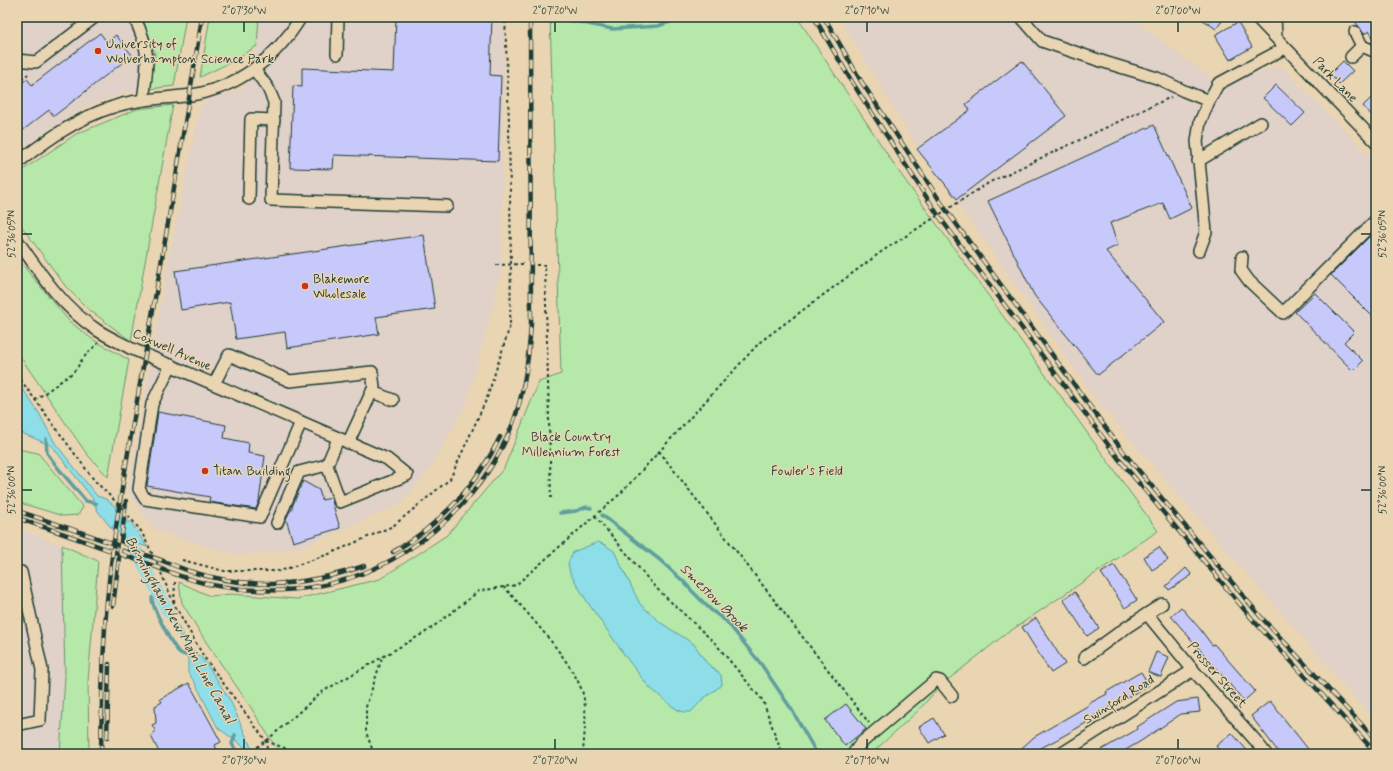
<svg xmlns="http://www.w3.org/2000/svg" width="1393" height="771" font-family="Mynerve,sans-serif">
  <rect width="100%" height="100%" fill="#ead5b3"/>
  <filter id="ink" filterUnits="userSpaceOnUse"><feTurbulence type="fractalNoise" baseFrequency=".025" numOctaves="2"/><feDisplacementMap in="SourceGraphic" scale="8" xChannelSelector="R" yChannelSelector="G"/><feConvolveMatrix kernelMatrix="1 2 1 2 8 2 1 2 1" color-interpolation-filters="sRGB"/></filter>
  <g filter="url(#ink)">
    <g fill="#e0d1c9">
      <path d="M17,17H185L174,86L129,92L84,107L17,151Z"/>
      <path d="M259,17H505L501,273L467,403L430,469L400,504L302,547L239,556L153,529L128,491L170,252L200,109L206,100L245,88L257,46Z"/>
      <path d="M839,17H1130L1208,76L1216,87L1280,65L1376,163V704L1368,713L1098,402L911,137Z"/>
      <path d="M17,528L62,545L65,677L60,754H17Z"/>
    </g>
    <g fill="#b6e8a9" stroke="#6a926e">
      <path d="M142,17H186L174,86L150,89L155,53Z"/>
      <path d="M210,17H259L257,46L227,64L200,77Z"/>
      <path d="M550,17H797L897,169L1158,531L1003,636L939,687L920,709L871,754H280L248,703L206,642L182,603L179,582L210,596L230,594L297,599L380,579L447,535L504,468L539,382L561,374Z"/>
      <path d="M173,105L131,341L87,308L66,287L17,220V174L76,134L137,109Z"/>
      <path d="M17,258L69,321L92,339L129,360L108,477L86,453L17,352Z"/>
      <path d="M17,449L38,453L83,507L78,515L63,516L17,502Z"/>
      <path d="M62,545L98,561L88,681L89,754H60L65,677Z"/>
    </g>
    <g fill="#8ddee8" stroke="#619ea0">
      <path d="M17,381L39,413L55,443L97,496L106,499L116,507L112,529L97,510L93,499L52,446L17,431Z"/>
      <path d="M127,519L133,525L147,547L125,539Z"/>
      <path d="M598,542L605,545L614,551L640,604L661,623L694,644L706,662L721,675L722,685L703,699L691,712H684L678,710L669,704L648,686L628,660L588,603L570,573L568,563L573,552Z"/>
      <path d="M152,596L165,600L167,606L190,649L202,658L214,675L230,700L254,754L218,728L194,681L188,673V650L161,603Z"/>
    </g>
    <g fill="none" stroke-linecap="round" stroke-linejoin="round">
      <g stroke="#619ea0" stroke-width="3.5">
        <path d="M569,20L612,29L658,26L684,17"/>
        <path d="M46,439L47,453L58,468L86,501L98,504"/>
        <path d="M560,513L576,511L586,507L591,508"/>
        <path d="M602,515L660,560L684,582L692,591L711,610L726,621L761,664L792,710L817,754"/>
        <path d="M158,593L152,598C151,605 173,647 179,652C182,655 187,655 191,656"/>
        <path d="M235,735L232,744L238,754"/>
      </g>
      <path stroke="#8ddee8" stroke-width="12" d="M103,506L121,526L130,539L168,612"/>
    </g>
    <g fill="#c7c9fb" stroke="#1f3d34">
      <path d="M396,17H492L490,75L501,76L498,161L334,155L333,169L290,168L293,86L302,87V68L394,72Z"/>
      <path d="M1199,17H1225L1216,29Z"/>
      <path d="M1352,17H1371L1376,23V42L1369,31L1364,34Z"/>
      <path d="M1238,22L1252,47L1230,60L1215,35Z"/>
      <path d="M100,33L107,42L116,35L132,55L54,116L49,110L17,135V86L27,79L32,85Z"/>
      <path d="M1022,61L1066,116L957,199L917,149L970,110L966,104Z"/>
      <path d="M1343,61L1353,71L1339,84L1330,74Z"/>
      <path d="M1276,85L1305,113L1292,126L1263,98Z"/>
      <path d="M1376,93V120L1363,106Z"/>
      <path d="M1154,125L1192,208L1170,219L1163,203L1110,223L1118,245L1106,251L1164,322L1098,375L1034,295L988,201Z"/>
      <path d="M1376,230V320L1331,275Z"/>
      <path d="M424,235L435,309L376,317L379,334L287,348L285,332L236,339L230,302L181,310L175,271Z"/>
      <path d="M1315,293L1354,332L1344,342L1363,361L1353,371L1295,312Z"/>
      <path d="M158,412L226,425L224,438L249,443L248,453L265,456L259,501L256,509L209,502L210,497L147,486Z"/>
      <path d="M303,481L319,490L322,500L331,498L340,528L293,542L286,519L290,511L292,510V507Z"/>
      <path d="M1159,547L1168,560L1152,570L1144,557Z"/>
      <path d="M1114,565L1137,600L1125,608L1101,573Z"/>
      <path d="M1186,568L1192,575L1169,590L1166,586Z"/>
      <path d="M1075,592L1099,628L1087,636L1063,599Z"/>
      <path d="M1181,607L1200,629L1212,645L1214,644L1255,691L1244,701L1171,616Z"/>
      <path d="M1036,618L1065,664L1051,673L1022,627Z"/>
      <path d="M1156,652L1169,657L1161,677L1148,672Z"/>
      <path d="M1141,672L1149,685L1092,717L1093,719L1058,739L1029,754H1015L1034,737L1089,705L1088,704L1107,694L1106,692Z"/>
      <path d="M189,683L221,742L215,745L217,750L210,754H160L151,736L155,730L152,725L156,723L155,706L162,702L160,699Z"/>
      <path d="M1198,699L1200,712L1181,714L1141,741L1119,754H1094L1138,729L1137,727L1176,702Z"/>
      <path d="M1270,701L1312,754H1280L1251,716Z"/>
      <path d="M846,704L866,729L845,746L825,720Z"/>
      <path d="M934,718L944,734L929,743L919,727Z"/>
      <path d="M1232,733L1250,754H1222L1216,746Z"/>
    </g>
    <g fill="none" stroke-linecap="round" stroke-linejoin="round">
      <g stroke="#1f3d34" stroke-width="14">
        <g id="minor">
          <path d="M134,17C151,51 148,64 143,100"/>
          <path d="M1021,17L1042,41L1104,62L1157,78L1184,91L1209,101"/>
          <path d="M1256,17L1376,142"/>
          <path d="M1275,17L1276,37"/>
          <path d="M1355,32L1362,46L1376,52"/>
          <path d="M337,54L338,17"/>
          <path d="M1351,57L1362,46"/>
          <path d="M17,60L36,62L95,17"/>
          <path d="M254,69L268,88L274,102L271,200L447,206"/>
          <path d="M1198,161L1261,123"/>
          <path d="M17,163C47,140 77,118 113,107C139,98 165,99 191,95C238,88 277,57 301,17"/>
          <path d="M249,199L251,119L274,120"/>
          <path d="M17,240C40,273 63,308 97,330C108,337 119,342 130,348L387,459L407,475L340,502L327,465L338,439"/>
          <path d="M1199,251L1206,232L1197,141L1200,122L1209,101L1218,84L1285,48"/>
          <path d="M1242,257L1241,270L1249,281L1283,313L1376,220"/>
          <path d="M171,365L152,404L139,489L145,499L260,517L301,422"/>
          <path d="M214,384L229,355L290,381L372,372L374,387L348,443"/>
          <path d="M372,392L393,400"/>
          <path d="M277,523L299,472L327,465"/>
          <path d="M1147,614L1193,670L1255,740L1266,754"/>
          <path d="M1084,658L1127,627L1162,604"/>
          <path d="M17,725L40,720L42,670L21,572"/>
          <path d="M853,754L861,743L936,680L940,681L952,696"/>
          <path d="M1061,754L1193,670"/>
        </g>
      </g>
      <g stroke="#1f3d34" stroke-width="2" stroke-dasharray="3 3" stroke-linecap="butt">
        <path d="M17,83L28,74"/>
        <path d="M496,265L523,264"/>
        <path d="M536,265H545L551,498"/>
        <path d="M17,375L94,480L123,509L141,531L157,563L174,604L204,657L266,741L267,750L270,754"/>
        <path d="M35,400L71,374L77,368L83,358L98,343"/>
        <path d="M659,451L869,723"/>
        <path d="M595,516L655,587L715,643L763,701L782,754"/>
        <path d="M182,560L224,571H280L329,554L393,526L450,479L487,398L510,326L511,264L509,123L505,17"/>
        <path d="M503,587L506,589C527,613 580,669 584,699C587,717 584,736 583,754"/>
        <path d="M174,603L175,582"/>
        <path d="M266,741L300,754"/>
        <path d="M247,754L266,741L322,692L429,630L479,591L516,585L621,493L760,342L881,252L990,182L1171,97"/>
        <path d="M374,754L366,732V707L382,658"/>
      </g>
      <use href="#minor" stroke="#ead5b3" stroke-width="11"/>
      <g stroke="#1f3d34" stroke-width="4.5">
        <g id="rail">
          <path d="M814,17L852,82L938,215L1118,458L1253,620L1376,753"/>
          <path d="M824,17L861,81L946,210L1125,454L1260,616L1376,740"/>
          <path d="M17,511C61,525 105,541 149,556C162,560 175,566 189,571C214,579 245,584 272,584C303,583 334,576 364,566"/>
          <path d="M17,518C60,532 103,548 146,563C169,572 193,582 218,586C248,591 282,592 313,587C401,573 481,506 513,423C525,391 529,356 531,323L530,17"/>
          <path d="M393,552C439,526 477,485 500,437"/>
          <path d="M113,606L126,501"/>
          <path d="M107,738L109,664"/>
          <path d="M101,754C102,688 103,621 112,556C122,479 137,403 150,327C168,224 186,120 202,17"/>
        </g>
      </g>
      <use href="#rail" stroke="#ead5b3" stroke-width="3" stroke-dasharray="9" stroke-linecap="butt"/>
    </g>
  </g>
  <path fill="none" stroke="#1f3d34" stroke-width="1.5" d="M244,22V32M555,22V32M867,22V32M1178,22V32M22,234H32M1361,234H1371M22,490H32M1361,490H1371M244,739V749M555,739V749M867,739V749M1178,739V749"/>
  <g fill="#c8321e" stroke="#ead5b3" stroke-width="1.5">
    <circle cx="98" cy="51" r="4"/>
    <circle cx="305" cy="286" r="4"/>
    <circle cx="205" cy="471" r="4"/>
  </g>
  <g text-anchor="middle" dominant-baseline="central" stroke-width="3" stroke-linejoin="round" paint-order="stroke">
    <g font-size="13" fill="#1f3d34" stroke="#ead5b3" text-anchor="start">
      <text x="106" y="44">University of<tspan x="106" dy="15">Wolverhampton Science Park</tspan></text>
      <text x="313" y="279">Blakemore<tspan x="313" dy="15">Wholesale</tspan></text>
      <text x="213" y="471">Titan Building</text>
    </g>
    <g font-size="13" fill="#1f3d34" stroke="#ead5b3">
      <text transform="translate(1335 80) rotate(46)">Park Lane</text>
      <text transform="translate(172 350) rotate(24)">Coxwell Avenue</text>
      <text transform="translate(1217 675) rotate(49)">Prosser Street</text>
      <text transform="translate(1119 700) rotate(-32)">Swinford Road</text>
    </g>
    <g font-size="13" fill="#27463a" stroke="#ead5b3">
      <text x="571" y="437">Black Country<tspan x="571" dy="15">Millennium Forest</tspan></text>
      <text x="807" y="471">Fowler's Field</text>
    </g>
    <g font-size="14" font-style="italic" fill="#2a4d46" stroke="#ead5b3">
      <text transform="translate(714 598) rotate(45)">Smestow Brook</text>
      <text transform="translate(180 630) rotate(61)">Birmingham New Main Line Canal</text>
    </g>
  </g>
  <rect width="1393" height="771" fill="none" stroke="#ead5b3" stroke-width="44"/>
  <rect x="22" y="22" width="1349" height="727" fill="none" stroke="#1f3d34" stroke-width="1.5"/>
  <g font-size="10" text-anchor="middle" fill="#1f3d34">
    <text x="244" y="14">2°07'30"W</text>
    <text x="555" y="14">2°07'20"W</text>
    <text x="867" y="14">2°07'10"W</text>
    <text x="1178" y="14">2°07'00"W</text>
    <text transform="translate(11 234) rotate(-90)" y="4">52°36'05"N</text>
    <text transform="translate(1382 234) rotate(-90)" y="4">52°36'05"N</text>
    <text transform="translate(11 490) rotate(-90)" y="4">52°36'00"N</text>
    <text transform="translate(1382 490) rotate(-90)" y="4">52°36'00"N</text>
    <text x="244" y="764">2°07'30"W</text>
    <text x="555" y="764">2°07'20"W</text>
    <text x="867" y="764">2°07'10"W</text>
    <text x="1178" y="764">2°07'00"W</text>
  </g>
</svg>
